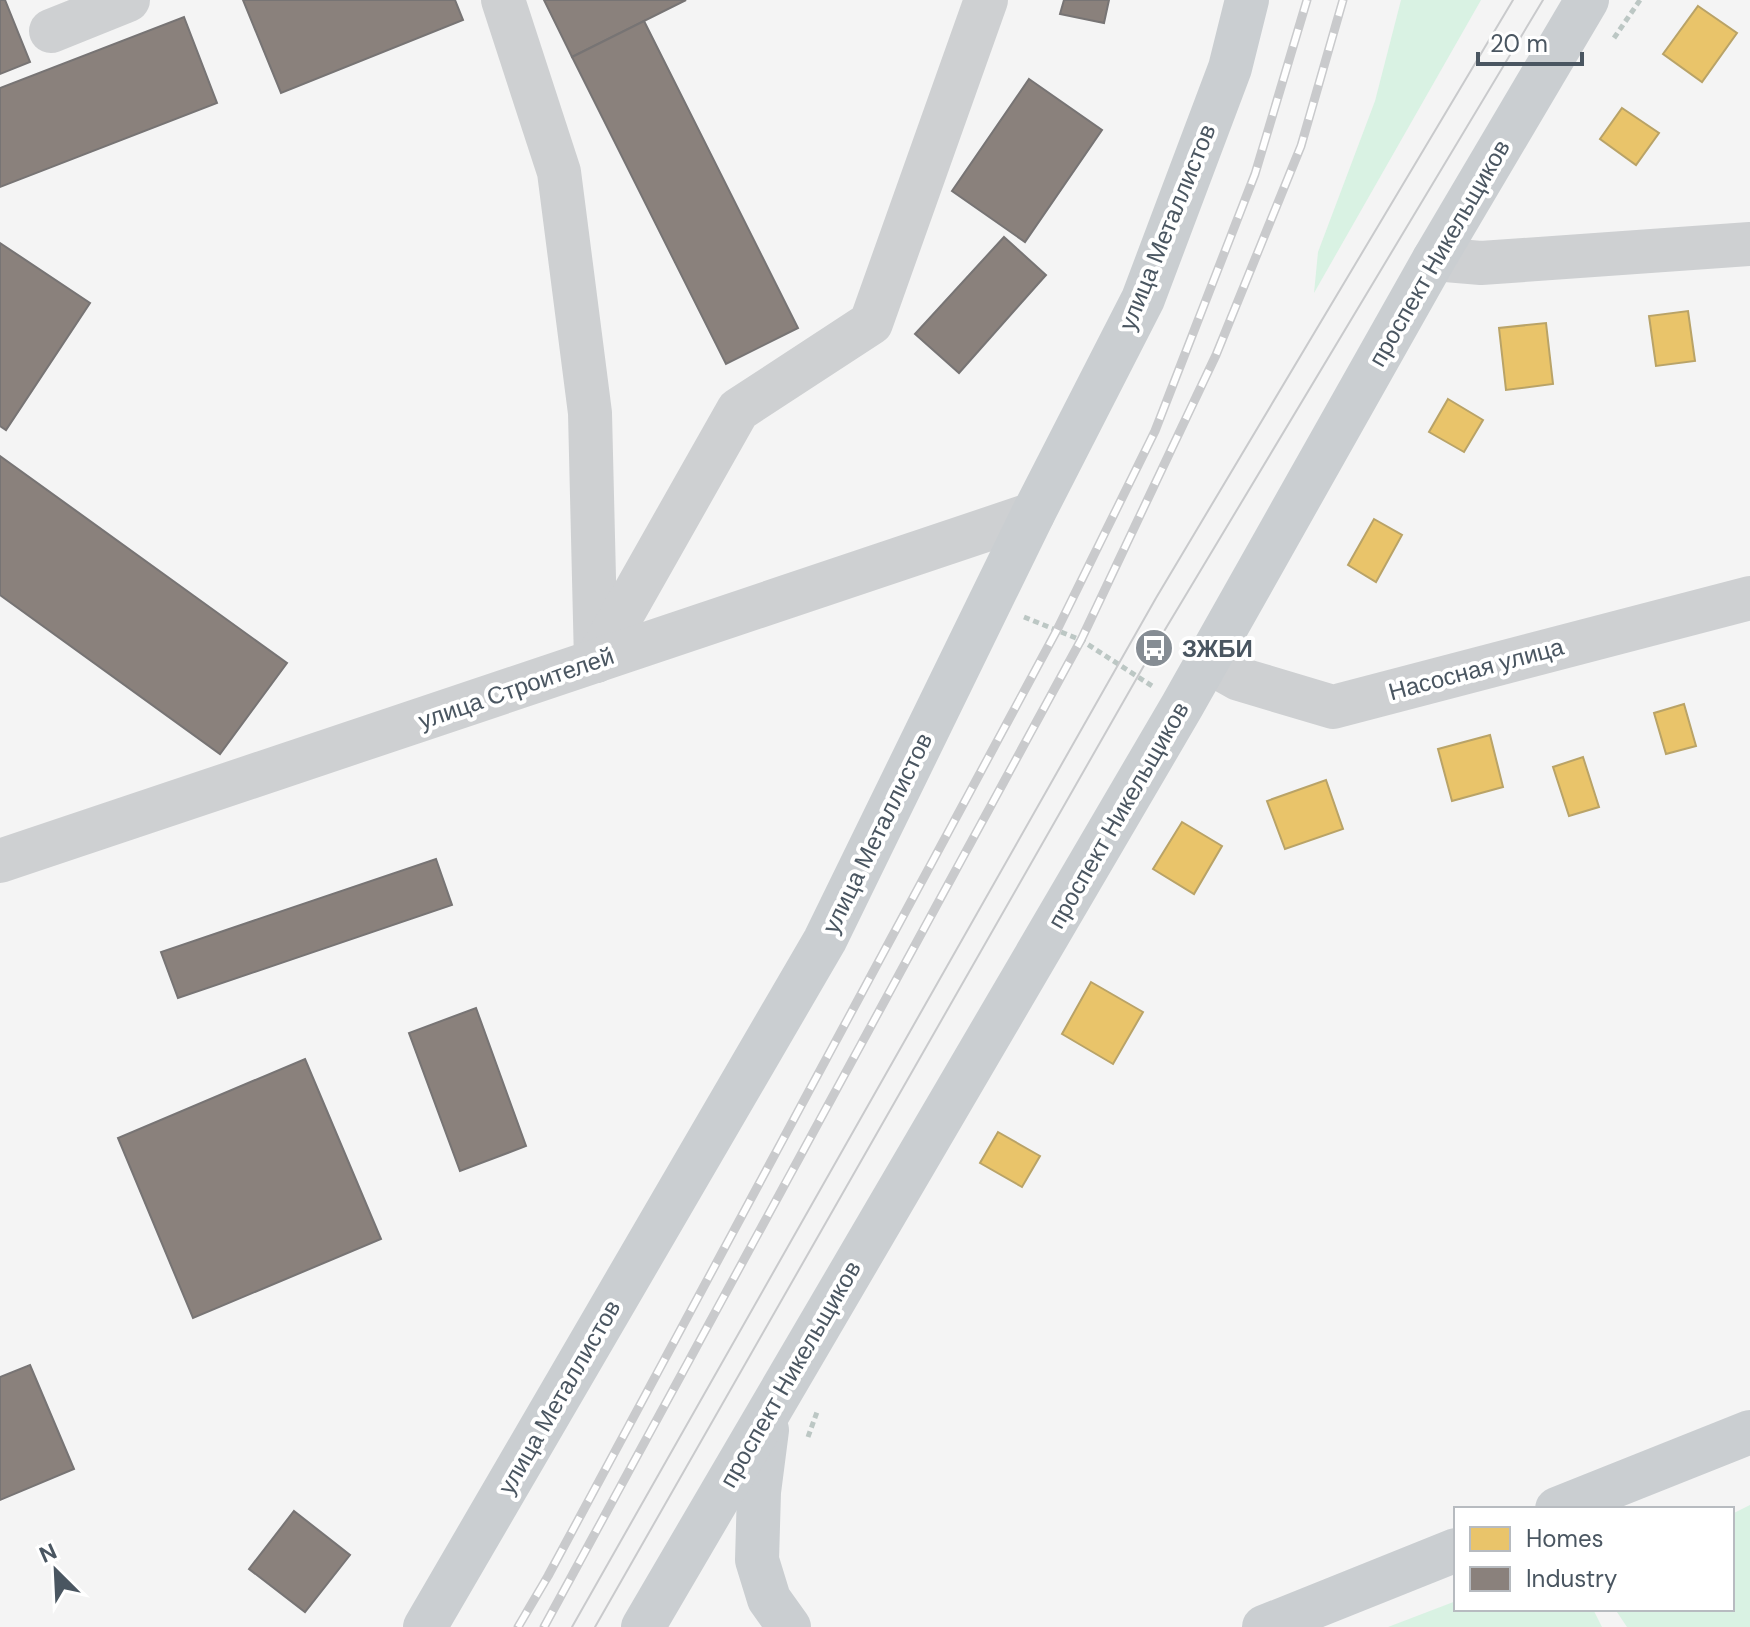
<svg xmlns="http://www.w3.org/2000/svg" width="1750" height="1627" font-family="'DM Sans',sans-serif">
  <rect width="100%" height="100%" fill="#f4f4f4"/>
  <g fill="#d9f2e3">
    <path d="M1401,0H1481L1314,293L1318,252L1375,101Z"/>
    <path d="M1750,1505V1627H1627L1615,1609H1732V1514Z"/>
    <path d="M1456,1601V1609H1593L1602,1627H1388Z"/>
  </g>
  <g fill="#e9c46a" stroke="#b9a367" stroke-width="2">
    <path d="M1698,6L1737,33L1702,82L1663,54Z"/>
    <path d="M1622,108L1659,133L1636,165L1600,139Z"/>
    <path d="M1688,311L1695,361L1656,366L1649,316Z"/>
    <path d="M1546,323L1553,384L1506,390L1499,328Z"/>
    <path d="M1448,399L1483,420L1464,452L1429,432Z"/>
    <path d="M1374,519L1402,535L1376,582L1348,565Z"/>
    <path d="M1684,704L1696,746L1666,754L1654,713Z"/>
    <path d="M1490,735L1503,787L1452,801L1438,749Z"/>
    <path d="M1583,757L1599,807L1569,816L1553,767Z"/>
    <path d="M1326,780L1343,829L1285,849L1267,801Z"/>
    <path d="M1182,822L1222,846L1194,894L1153,869Z"/>
    <path d="M1091,982L1143,1012L1113,1064L1062,1034Z"/>
    <path d="M998,1132L1040,1156L1022,1187L980,1163Z"/>
  </g>
  <g fill="#8a817c" stroke="#777474" stroke-width="2">
    <path d="M0,0H5L30,62L0,74Z"/>
    <path d="M243,0H455L463,20L281,93Z"/>
    <path d="M544,0H686L572,57Z"/>
    <path d="M1064,0H1109L1104,23L1060,14Z"/>
    <path d="M184,17L217,103L0,187V88Z"/>
    <path d="M644,21L798,328L726,364L572,57Z"/>
    <path d="M1029,79L1102,130L1025,242L952,191Z"/>
    <path d="M1004,237L1046,275L959,373L915,334Z"/>
    <path d="M0,243L90,303L6,430L0,426Z"/>
    <path d="M0,456L287,663L220,754L0,595Z"/>
    <path d="M436,859L452,905L178,998L161,952Z"/>
    <path d="M476,1008L526,1146L460,1171L409,1033Z"/>
    <path d="M305,1059L381,1239L193,1318L118,1138Z"/>
    <path d="M30,1365L74,1469L0,1500V1377Z"/>
    <path d="M294,1511L350,1555L305,1612L249,1569Z"/>
  </g>
  <g fill="none" stroke-linecap="round" stroke-linejoin="round">
    <g stroke="#bcc7c4" stroke-width="5" stroke-dasharray="6 4" stroke-linecap="butt">
      <path d="M1614,38L1640,0"/>
      <path d="M1024,617L1081,640L1152,686"/>
      <path d="M808,1437L817,1412"/>
    </g>
    <g stroke="#ced0d2" stroke-width="44">
      <path d="M503,0L559,172L590,413L596,661"/>
      <path d="M51,31L128,0"/>
      <path d="M1434,259L1481,263L1750,244"/>
      <path d="M596,661L738,410L871,323L986,0"/>
      <path d="M1207,661L1239,679L1333,707L1750,598"/>
      <path d="M0,861L1033,514"/>
    </g>
    <g stroke="#caced1" stroke-width="44">
      <path d="M767,1430L759,1492L757,1560L769,1599L789,1627"/>
      <path d="M1557,1509L1750,1432"/>
      <path d="M425,1627L825,940L1033,514L1143,299L1230,68L1247,0"/>
      <path d="M643,1627L1182,706L1434,259L1587,0"/>
      <path d="M1264,1627L1456,1550"/>
    </g>
    <g stroke="#c9cacc" stroke-width="2">
      <path d="M572,1627L1156,598L1513,0"/>
      <path d="M595,1627L1154,648L1543,0"/>
    </g>
    <g stroke="#c9cacc" stroke-width="9">
      <g id="rail">
        <path d="M518,1627L548,1576L1057,630L1155,431L1255,174L1307,0"/>
        <path d="M544,1627L1081,640L1216,355L1301,146L1343,0"/>
      </g>
    </g>
    <use href="#rail" stroke="#fff" stroke-width="6" stroke-dasharray="18" stroke-linecap="butt"/>
  </g>
  <defs>
    <g id="bus-disc" transform="scale(2)"><circle r="9.5" fill="#868d94" stroke="#fff"/><path d="M-5-6H5V4H4V6H2V4H-2V6H-4V4H-5ZM-3.5-4V0h7V-4ZM-3.5 1.2v1.5H-2V1.2ZM2 1.2v1.5H3.5V1.2Z" fill="#fff"/></g>
  </defs>
  <g fill-rule="evenodd">
    <use href="#bus-disc" x="1154" y="648"/>
  </g>
  <g text-anchor="middle" dominant-baseline="central" stroke-width="8" stroke-linejoin="round" paint-order="stroke">
    <g font-size="24" fill="#4a5661" stroke="#fff">
      <text transform="translate(1167 227) rotate(-68)">улица Металлистов</text>
      <text transform="translate(1439 253) rotate(-60)">проспект Никельщиков</text>
      <text transform="translate(1476 669) rotate(-15)">Насосная улица</text>
      <text transform="translate(516 688) rotate(-19)">улица Строителей</text>
      <text transform="translate(1118 815) rotate(-60)">проспект Никельщиков</text>
      <text transform="translate(877 833) rotate(-64)">улица Металлистов</text>
      <text transform="translate(790 1374) rotate(-60)">проспект Никельщиков</text>
      <text transform="translate(559 1397) rotate(-60)">улица Металлистов</text>
    </g>
    <g font-size="24" font-weight="bold" fill="#4a5661" stroke="#fff" text-anchor="start">
      <text x="1182" y="648">ЗЖБИ</text>
    </g>
  </g>
  <rect x="1454" y="1507" width="280" height="104" fill="#ffffff" stroke="#b7bbc0" stroke-width="2"/>
  <rect x="1470" y="1527" width="40" height="24" fill="#e9c46a" stroke="#b7bbc0" stroke-width="2"/>
  <text x="1526" y="1547" font-size="24" fill="#4a5661">Homes</text>
  <rect x="1470" y="1567" width="40" height="24" fill="#8a817c" stroke="#b7bbc0" stroke-width="2"/>
  <text x="1526" y="1587" font-size="24" fill="#4a5661">Industry</text>
  <g transform="translate(56 1571) rotate(336)" stroke="#ffffff" stroke-width="6" paint-order="stroke">
  <path d="M0-6L14 30L0 20L-14 30Z" fill="#4a5661"/>
  <text y="-12" font-size="22" font-weight="bold" text-anchor="middle" fill="#4a5661">N</text>
  </g>
  <path d="M1478 52v12h104v-12" fill="none" stroke="#4a5661" stroke-width="4"/>
  <text x="1490" y="52" font-size="24" fill="#4a5661" stroke="#ffffff" stroke-width="6" paint-order="stroke">20 m</text>
</svg>
